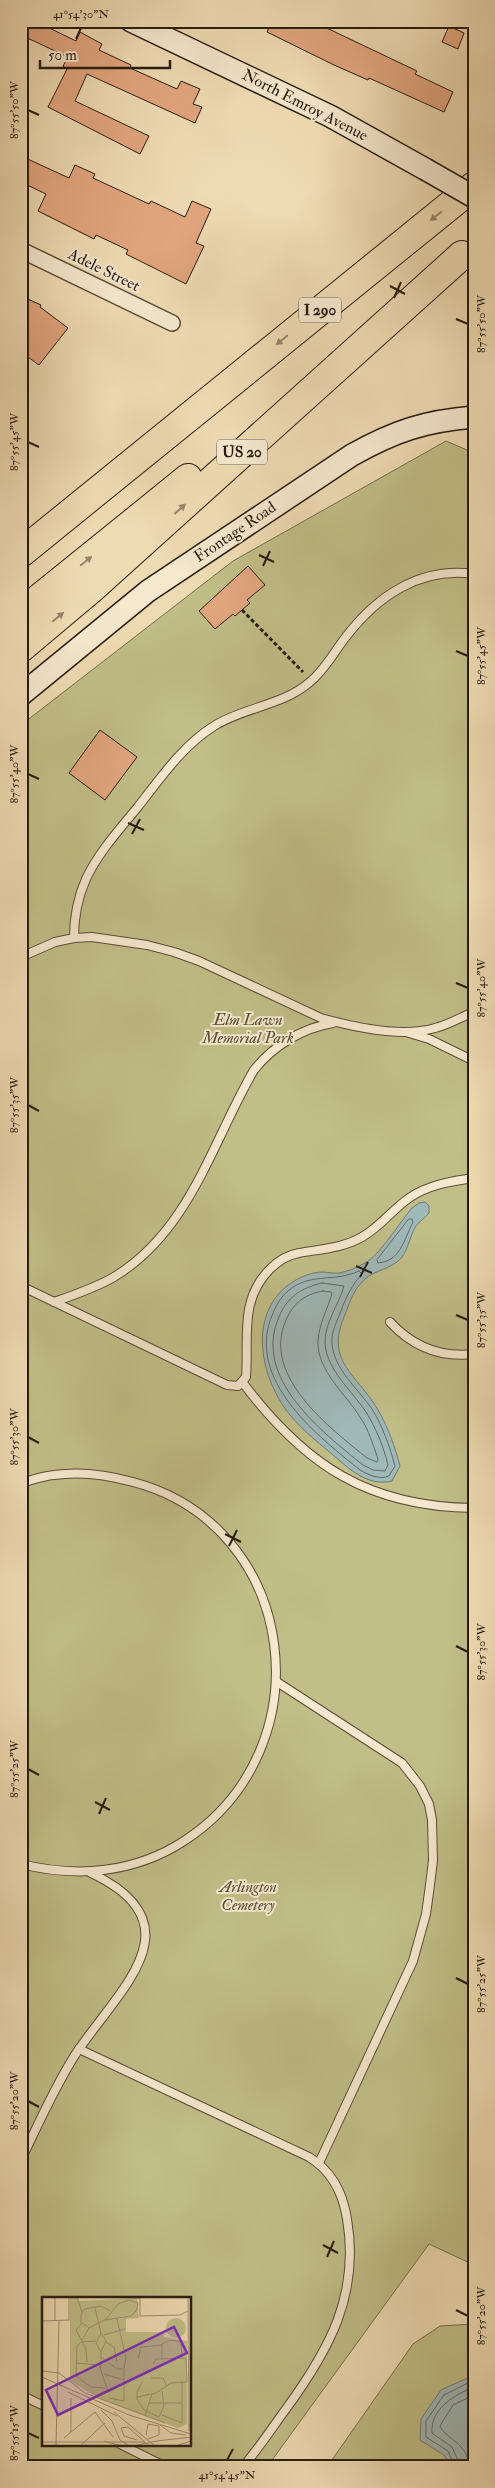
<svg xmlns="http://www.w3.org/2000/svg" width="495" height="2488" font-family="'IM FELL Double Pica',serif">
  <rect width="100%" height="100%" fill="#efdbb3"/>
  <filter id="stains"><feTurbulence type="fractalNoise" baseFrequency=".004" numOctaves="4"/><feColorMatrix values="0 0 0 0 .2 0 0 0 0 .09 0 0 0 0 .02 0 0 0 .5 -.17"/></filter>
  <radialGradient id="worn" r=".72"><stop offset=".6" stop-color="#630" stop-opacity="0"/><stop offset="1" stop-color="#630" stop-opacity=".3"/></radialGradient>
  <g fill="#c1be87" stroke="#746d4c" fill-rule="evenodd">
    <path d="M446,441L474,453V2265L429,2244L267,2467H21V725L233,561ZM44,2298H190V2444H44Z"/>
    <path d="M474,2324V2467H327L413,2344L440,2326Z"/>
  </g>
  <g fill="#9fb8b8" stroke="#6f7a75">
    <path d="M425,1202L429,1206V1213C425,1218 420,1221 416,1226C409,1237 408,1254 397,1262C385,1271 371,1271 361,1283C352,1293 349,1305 344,1317C325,1362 357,1374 378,1410C388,1427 395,1447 400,1466L392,1481C368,1487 349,1469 332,1454C316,1441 299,1427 286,1410C264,1379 252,1333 274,1300C284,1285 303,1273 322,1272C328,1272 334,1274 340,1273C349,1271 358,1267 365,1263C379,1256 400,1222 412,1208L419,1203Z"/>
    <path d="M474,2375V2467H451L444,2455L420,2440L421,2419L441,2390Z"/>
  </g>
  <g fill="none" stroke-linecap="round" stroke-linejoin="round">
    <g stroke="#636a64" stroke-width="1">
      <path d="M409,1219H412L413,1222C404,1239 401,1261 378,1263L377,1260Z"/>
      <path d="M359,1271L362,1274C352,1285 346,1297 341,1311C337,1322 331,1331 332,1344C334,1369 358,1389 372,1409C382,1425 390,1447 395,1466L389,1476C379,1480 369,1475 360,1470C319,1437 252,1385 269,1324C273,1312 278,1299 288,1291C310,1272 333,1283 359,1271Z"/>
      <path d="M322,1283L344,1286C339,1305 324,1323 325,1344C327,1370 352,1391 366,1412C376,1428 384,1448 388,1465L385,1471L373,1470L363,1465C322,1432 252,1378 279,1317C287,1297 301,1288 322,1283Z"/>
      <path d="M323,1291L331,1292L332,1294C327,1310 319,1324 318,1341C317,1371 346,1394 360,1417C369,1430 373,1445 378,1459L377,1462L367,1458C330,1428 261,1376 286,1320C293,1303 305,1294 323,1291Z"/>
      <path d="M455,2467L448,2451L426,2437V2421L444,2395L474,2380"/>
      <path d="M461,2467L452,2447L432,2433C430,2409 454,2395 474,2387"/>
      <path d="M469,2467C468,2442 446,2440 440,2426L453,2405L474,2395"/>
    </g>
  </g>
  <g fill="#e2a67f" stroke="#271c11">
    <path d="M25,21H35L76,41L80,32L102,44L99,50L131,65L130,68L177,89L181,81L200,89L193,104L202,107L195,123L87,74L75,101L149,136L140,154L48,107L67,69L63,66L68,57L21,35Z"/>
    <path d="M272,21H312L417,71L415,74L453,92L444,112L369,78L368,80L334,65L267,32Z"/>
    <path d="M449,26L464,33L458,49L442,42Z"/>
    <path d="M21,156L69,178L75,165L95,174L93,178L149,204L151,201L185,217L192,201L211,209L196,243L204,246L186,284L126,254L128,250L96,235L94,239L38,211L46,194L21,182Z"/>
    <path d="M21,296L41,305L40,307L68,328L39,365L21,352Z"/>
    <path d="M248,566L265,585L247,600L250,603L242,610L235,616L233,614L215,629L199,611Z"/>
    <path d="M100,730L137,757L105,800L69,773Z"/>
  </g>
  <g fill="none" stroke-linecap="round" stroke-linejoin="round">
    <g stroke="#594c3a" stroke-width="10">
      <g id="lane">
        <path d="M74,938C74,916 77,899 86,879C98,853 119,830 137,808C160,779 182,746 214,726C244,707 282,706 310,682C325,670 334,652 345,638C376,597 420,566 474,574"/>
        <path d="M21,957L55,942L74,938L92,937L147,945L174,952L199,961L321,1018C353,1027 402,1038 435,1028C448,1025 461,1017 474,1012"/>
        <path d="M409,1033L429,1039L474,1061"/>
        <path d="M21,1286L227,1385L238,1386L246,1377C249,1338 239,1300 270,1269C278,1261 288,1255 299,1253C321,1249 343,1248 362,1237C380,1227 392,1210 409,1198C428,1185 451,1181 474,1178"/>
        <path d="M54,1302C74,1295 95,1288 114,1277C190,1231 212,1142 254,1070C273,1046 302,1028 333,1023"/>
        <path d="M390,1322C413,1347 440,1358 474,1354"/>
        <path d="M243,1383C305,1465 368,1507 474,1508"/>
        <path d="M21,1483C32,1480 43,1476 54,1475C80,1471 108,1475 133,1482C299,1526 326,1749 184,1841C135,1873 77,1878 21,1864"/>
        <path d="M277,1682L402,1763L420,1786L429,1804L432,1820L433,1861L430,1885L426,1914L413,1961L319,2163"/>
        <path d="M79,2049L309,2157C332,2171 343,2193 347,2219C360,2295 329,2350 286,2409C272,2428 259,2448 243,2467"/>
        <path d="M21,2160C38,2125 54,2088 75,2055C117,1991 201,1925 91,1873"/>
        <path d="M21,2395L44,2406"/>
        <path d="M120,2444L166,2467"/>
      </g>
    </g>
    <g stroke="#594c3a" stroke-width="18">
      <path id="street" d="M21,250L172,323"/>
    </g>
    <g stroke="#271c11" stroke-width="24">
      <g id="secondary">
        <path d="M131,21L330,116L425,169"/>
        <path d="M21,695L148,591L352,455C395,431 425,421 474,417"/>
      </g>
    </g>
    <g stroke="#271c11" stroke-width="30">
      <g id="highway">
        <path d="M21,553L474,186"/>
        <path d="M21,613L188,478"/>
        <path d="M21,648L90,590L462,255"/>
      </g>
    </g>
    <path stroke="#271c11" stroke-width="3" stroke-dasharray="4 2.5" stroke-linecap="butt" d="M242,610L303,672"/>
    <use href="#lane" stroke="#f5e8ce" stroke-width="8"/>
    <use href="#street" stroke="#f5e8ce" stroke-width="15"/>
    <use href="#secondary" stroke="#f5e8ce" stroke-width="21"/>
    <use href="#highway" stroke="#efdbb3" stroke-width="28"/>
    <g stroke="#271c11" stroke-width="24" stroke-linecap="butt">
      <path id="secondary-bridge" d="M425,169L474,197"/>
    </g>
    <use href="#secondary-bridge" stroke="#f5e8ce" stroke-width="21"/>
  </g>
  <defs><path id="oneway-solid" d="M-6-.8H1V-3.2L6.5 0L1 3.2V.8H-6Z" transform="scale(1.25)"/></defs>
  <g fill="#95856a">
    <use href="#oneway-solid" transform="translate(436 216) rotate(141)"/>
    <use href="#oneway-solid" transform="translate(282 340) rotate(141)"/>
    <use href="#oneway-solid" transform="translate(180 509) rotate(-42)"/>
    <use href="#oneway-solid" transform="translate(86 561) rotate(-39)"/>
    <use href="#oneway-solid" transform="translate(58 617) rotate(-40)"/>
  </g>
  <path fill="none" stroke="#271c11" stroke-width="2" d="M76,39L81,28M28,110L39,115M390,286L405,294M394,298L401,282M456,319L468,324M28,442L39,447M259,555L274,562M263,566L270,551M456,651L468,656M28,774L39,779M128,823L144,830M132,834L140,819M456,983L468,988M28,1105L39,1111M356,1266L372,1273M360,1277L368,1262M456,1315L468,1320M28,1437L39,1443M225,1534L241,1542M229,1546L237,1530M456,1646L468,1652M28,1769L39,1775M95,1802L110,1810M99,1814L106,1798M456,1978L468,1984M28,2101L39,2107M323,2245L338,2253M327,2257L334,2241M456,2310L468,2316M28,2433L39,2438M227,2460L233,2449"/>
  <g text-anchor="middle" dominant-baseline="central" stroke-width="4" stroke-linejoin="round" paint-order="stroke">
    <g fill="#f5e8ce" stroke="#65594a" stroke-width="1">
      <rect x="299" y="297.5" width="42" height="25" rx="4"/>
      <rect x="217" y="439.5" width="50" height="25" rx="4"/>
    </g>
    <g font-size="15" font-weight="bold" fill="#271c11">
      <text x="320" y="310">I 290</text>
      <text x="242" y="452">US 20</text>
    </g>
    <g font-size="16" fill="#271c11" stroke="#f5e8ce">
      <text transform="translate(305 105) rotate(27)">North Emroy Avenue</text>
      <text transform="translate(104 270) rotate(26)">Adele Street</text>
      <text transform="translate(235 532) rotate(-34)">Frontage Road</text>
    </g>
    <g font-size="16" font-style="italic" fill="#554d34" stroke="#f5e8ce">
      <text x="248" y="1020">Elm Lawn<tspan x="248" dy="18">Memorial Park</tspan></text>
      <text x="248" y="1887">Arlington<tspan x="248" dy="18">Cemetery</tspan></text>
    </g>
  </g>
  <g transform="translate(42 2297)">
    <rect width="149" height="149" fill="#efdbb3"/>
    <path d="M28,0H36L37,4L95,1L97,21L84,22V35H121L122,40L145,44V127L136,131L112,122L57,101L28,84ZM124 31a10 10 0 1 1 20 0a10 10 0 1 1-20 0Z" fill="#c1be87"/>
    <path fill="none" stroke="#9f8f72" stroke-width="1" d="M13,0V24M35,0L40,15M39,0L98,1V19L138,18L146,14M146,0L147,134M53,11L59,36L64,44L59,55V71M75,22L84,61L82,71M0,24L27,23V0M39,26V17L43,12L59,9L69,14M59,36L54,46L59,55M62,38L83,32M40,43L47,31L64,22L76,7L87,3L96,6L95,13L89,19L63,23M54,44L39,45L35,49L34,79L49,90L63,91M64,45L72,50L75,65M59,60L75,72H82V104L67,101M96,62L99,50L120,48M120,63V47L128,43L139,45L140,61M34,66L57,68L66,94M45,66L44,52L34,33L40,26L47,31M0,74L17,76L43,96L123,126M62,77L82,83M0,80L20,89M109,81H121L125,89M101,84L95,95V102L102,113L117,120L122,109L120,94M18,88L87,118L149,137M26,95L75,119M95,100L114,96L129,86L145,85L144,61L114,62L111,67M29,101V135M107,106H140M59,113L70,124L78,143L87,149M72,115L113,149M120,118L140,126V85M103,119L110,97M118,128L129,136L144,138M104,138L106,127L117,129V138L106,142M22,141L53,115L71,140M95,143L82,139L79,131L86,130L107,149M62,144L79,149M115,144L149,140M0,145H103M14,149L17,24M38,149L63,126M91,149L115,144M134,149L149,144"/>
    <path fill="#7b2cbf" fill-opacity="0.15" stroke="#7b2cbf" stroke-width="2.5" d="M132,30L145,56L16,118L4,93Z"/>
    <rect width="149" height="149" fill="none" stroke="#271c11" stroke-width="2.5"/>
  </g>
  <rect width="495" height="2488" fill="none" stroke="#efdbb3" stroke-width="55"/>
  <path d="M40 60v8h130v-8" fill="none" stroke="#271c11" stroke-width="2.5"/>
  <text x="48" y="60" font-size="15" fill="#271c11" stroke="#f5e8ce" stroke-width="4" paint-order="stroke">50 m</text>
  <rect x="28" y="28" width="440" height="2432" fill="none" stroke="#271c11" stroke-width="2"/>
  <g font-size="12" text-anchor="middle" fill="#271c11">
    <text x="81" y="18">41°54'30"N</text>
    <text transform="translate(14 110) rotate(-90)" y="4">87°55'50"W</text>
    <text transform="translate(481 324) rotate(-90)" y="4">87°55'50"W</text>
    <text transform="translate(14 442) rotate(-90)" y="4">87°55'45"W</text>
    <text transform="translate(481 656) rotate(-90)" y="4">87°55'45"W</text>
    <text transform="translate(14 774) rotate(-90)" y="4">87°55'40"W</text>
    <text transform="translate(481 988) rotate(-90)" y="4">87°55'40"W</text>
    <text transform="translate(14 1105) rotate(-90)" y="4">87°55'35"W</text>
    <text transform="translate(481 1320) rotate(-90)" y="4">87°55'35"W</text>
    <text transform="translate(14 1437) rotate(-90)" y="4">87°55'30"W</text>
    <text transform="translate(481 1652) rotate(-90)" y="4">87°55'30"W</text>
    <text transform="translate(14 1769) rotate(-90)" y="4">87°55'25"W</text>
    <text transform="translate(481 1984) rotate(-90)" y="4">87°55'25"W</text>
    <text transform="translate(14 2101) rotate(-90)" y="4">87°55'20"W</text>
    <text transform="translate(481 2316) rotate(-90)" y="4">87°55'20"W</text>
    <text transform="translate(14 2433) rotate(-90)" y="4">87°55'15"W</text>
    <text x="227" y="2479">41°54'45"N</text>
  </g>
  <rect width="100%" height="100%" filter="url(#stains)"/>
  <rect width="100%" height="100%" fill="url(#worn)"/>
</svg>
